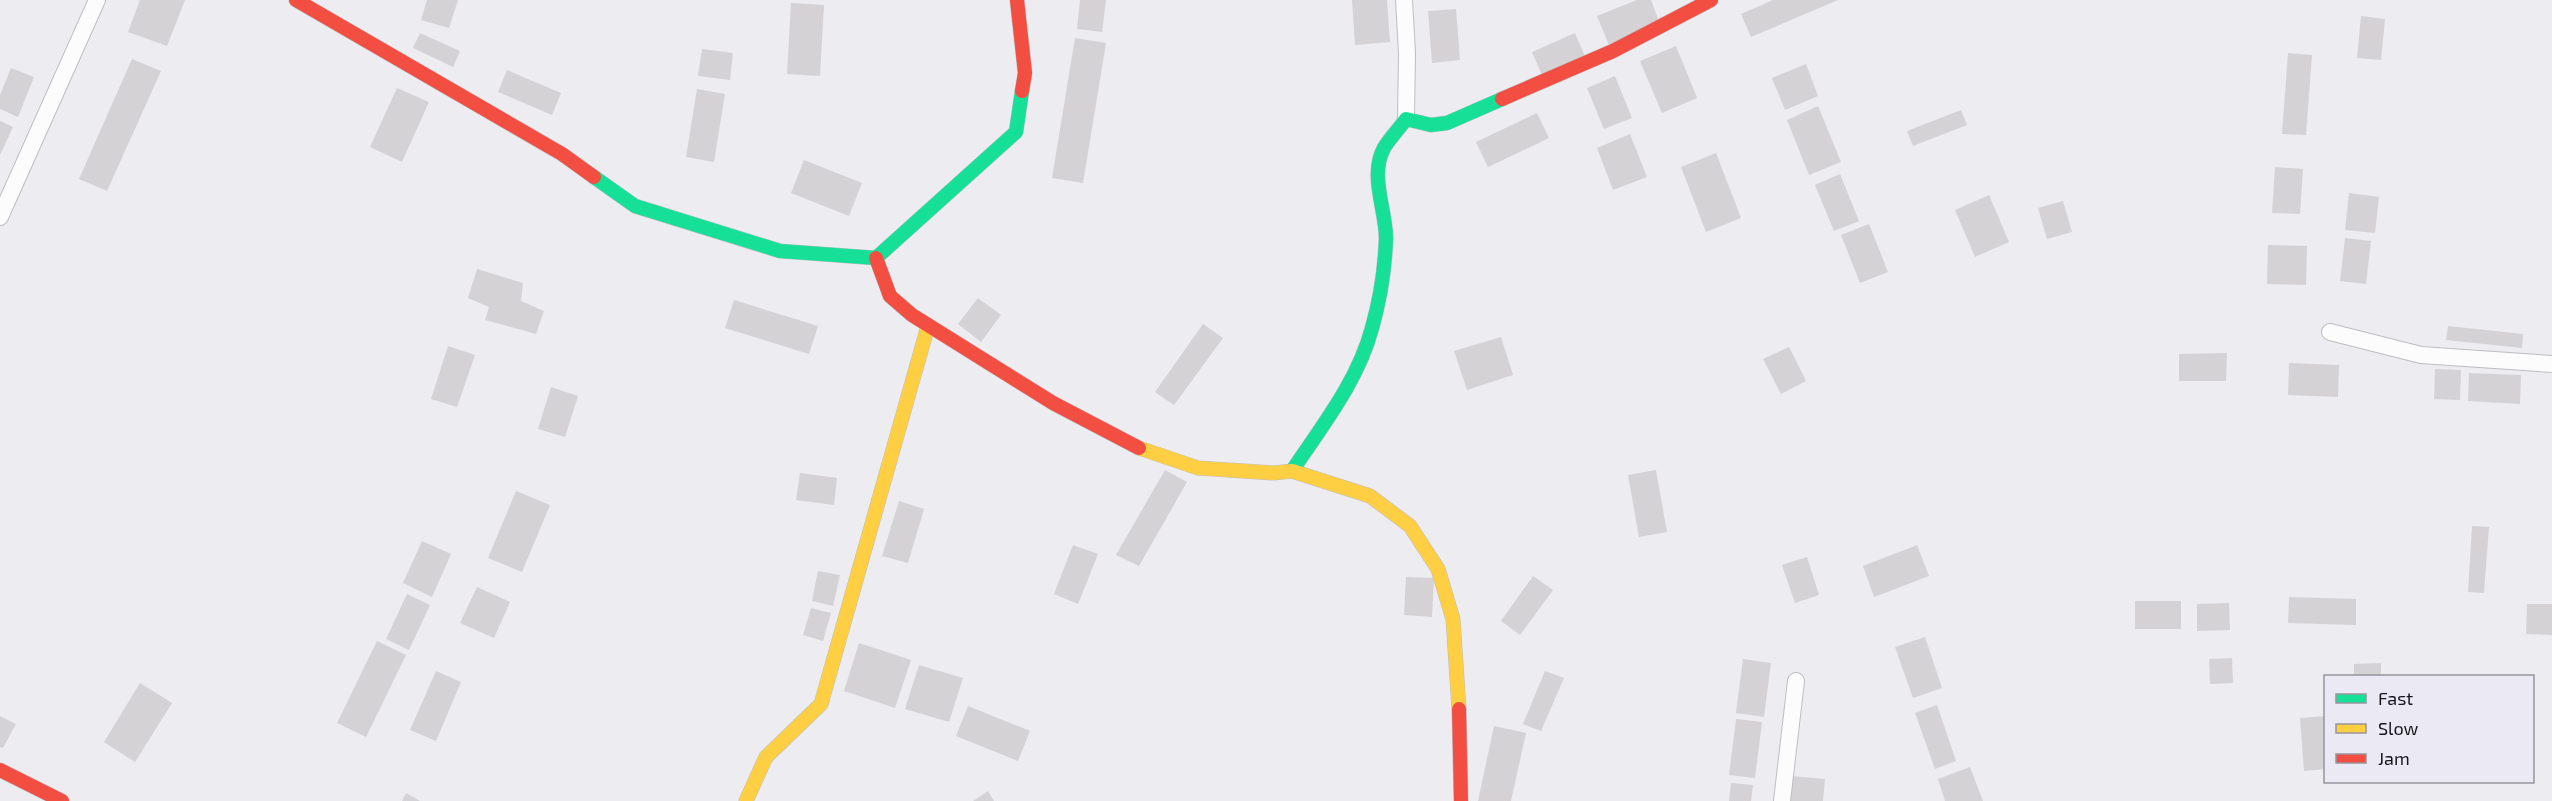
<svg xmlns="http://www.w3.org/2000/svg" width="2552" height="801" font-family="'Exo 2',sans-serif">
  <rect width="100%" height="100%" fill="#ececf1"/>
  <g fill="#d4d2d5">
    <path d="M140,0H185L167,46L128,32Z"/>
    <path d="M427,0H458L449,28L421,20Z"/>
    <path d="M1080,0H1106L1102,32L1077,29Z"/>
    <path d="M1352,0H1387L1390,42L1355,45Z"/>
    <path d="M1637,0H1651L1660,24L1609,45L1597,16Z"/>
    <path d="M1773,0H1838L1751,37L1741,14Z"/>
    <path d="M791,3L824,5L820,76L787,74Z"/>
    <path d="M1456,9L1460,60L1432,63L1428,11Z"/>
    <path d="M2361,16L2385,19L2381,60L2357,58Z"/>
    <path d="M420,33L460,51L453,67L413,48Z"/>
    <path d="M1575,33L1585,56L1542,75L1532,52Z"/>
    <path d="M1075,38L1106,43L1083,183L1052,178Z"/>
    <path d="M1676,46L1697,98L1662,113L1640,61Z"/>
    <path d="M702,49L733,53L730,80L698,76Z"/>
    <path d="M2288,53L2312,55L2306,135L2282,134Z"/>
    <path d="M132,59L161,71L107,191L79,179Z"/>
    <path d="M1806,64L1818,96L1785,110L1772,78Z"/>
    <path d="M11,68L34,77L18,117L0,109V95Z"/>
    <path d="M507,70L561,93L552,115L498,92Z"/>
    <path d="M1615,76L1632,118L1604,129L1587,88Z"/>
    <path d="M397,88L429,102L402,162L370,147Z"/>
    <path d="M697,89L725,94L714,162L686,157Z"/>
    <path d="M1818,106L1841,162L1809,175L1787,120Z"/>
    <path d="M1961,110L1967,125L1913,146L1907,131Z"/>
    <path d="M1537,113L1549,138L1488,167L1476,142Z"/>
    <path d="M0,121L13,127L0,155Z"/>
    <path d="M1630,134L1647,177L1613,190L1597,148Z"/>
    <path d="M1716,153L1741,218L1706,232L1681,167Z"/>
    <path d="M804,160L862,183L849,216L791,193Z"/>
    <path d="M2275,167L2303,169L2300,214L2272,213Z"/>
    <path d="M1840,174L1859,221L1834,231L1815,185Z"/>
    <path d="M2349,193L2379,197L2375,233L2345,230Z"/>
    <path d="M1989,195L2009,242L1975,257L1955,210Z"/>
    <path d="M2063,201L2072,232L2047,239L2038,208Z"/>
    <path d="M1869,224L1888,272L1860,283L1841,235Z"/>
    <path d="M2345,238L2371,241L2366,284L2340,281Z"/>
    <path d="M2268,245L2307,246L2306,285L2267,284Z"/>
    <path d="M477,269L523,283L521,301L544,311L536,334L485,320L489,307L468,298Z"/>
    <path d="M978,298L1001,315L981,342L958,324Z"/>
    <path d="M734,300L818,326L809,354L725,328Z"/>
    <path d="M1203,324L1223,338L1174,405L1155,392Z"/>
    <path d="M2448,326L2523,334L2522,348L2446,340Z"/>
    <path d="M1501,337L1513,375L1467,390L1454,351Z"/>
    <path d="M448,346L475,355L457,407L431,399Z"/>
    <path d="M1789,347L1806,381L1781,394L1763,359Z"/>
    <path d="M2227,353L2226,381H2179V354Z"/>
    <path d="M2289,363L2339,365L2338,397L2288,395Z"/>
    <path d="M2435,369L2461,370L2460,400L2434,399Z"/>
    <path d="M2469,373L2521,375L2520,404L2468,401Z"/>
    <path d="M551,387L578,396L565,437L538,429Z"/>
    <path d="M1165,470L1187,482L1139,566L1116,555Z"/>
    <path d="M1656,470L1667,532L1639,537L1628,475Z"/>
    <path d="M800,473L837,478L834,505L796,500Z"/>
    <path d="M516,491L550,505L522,572L488,558Z"/>
    <path d="M899,501L924,509L908,563L882,556Z"/>
    <path d="M2472,526L2489,527L2484,593L2468,592Z"/>
    <path d="M422,541L451,554L432,597L403,583Z"/>
    <path d="M1073,545L1098,554L1078,604L1054,594Z"/>
    <path d="M1917,545L1929,576L1874,597L1863,566Z"/>
    <path d="M1807,557L1819,595L1795,603L1782,565Z"/>
    <path d="M818,571L840,575L833,606L812,601Z"/>
    <path d="M1533,576L1553,590L1520,635L1501,621Z"/>
    <path d="M1406,577L1434,578L1432,617L1404,615Z"/>
    <path d="M477,587L510,602L494,638L460,623Z"/>
    <path d="M407,594L430,605L409,650L386,639Z"/>
    <path d="M2289,597L2356,599V625L2288,623Z"/>
    <rect x="2135" y="601" width="46" height="28"/>
    <path d="M2229,603L2230,630L2197,631V604Z"/>
    <path d="M2527,604H2552V635L2526,634Z"/>
    <path d="M811,608L831,613L823,641L803,635Z"/>
    <path d="M1925,637L1942,688L1913,698L1895,647Z"/>
    <path d="M377,641L406,655L366,737L337,723Z"/>
    <path d="M859,643L911,660L895,708L844,691Z"/>
    <path d="M2232,658L2233,683L2210,684L2209,659Z"/>
    <path d="M1743,659L1771,663L1764,717L1736,713Z"/>
    <path d="M2381,663V676H2354V664Z"/>
    <path d="M919,665L963,678L949,722L905,709Z"/>
    <path d="M436,671L461,682L436,741L410,730Z"/>
    <path d="M1545,671L1564,678L1541,731L1523,724Z"/>
    <path d="M140,683L172,703L135,762L104,742Z"/>
    <path d="M1937,705L1956,761L1935,769L1915,713Z"/>
    <path d="M968,706L1030,731L1018,761L956,736Z"/>
    <path d="M0,716L16,724L3,748L0,747Z"/>
    <path d="M2326,716V769L2304,771L2300,718Z"/>
    <path d="M1736,719L1762,722L1755,778L1729,775Z"/>
    <path d="M1494,726L1526,733L1511,801H1478Z"/>
    <path d="M1970,767L1983,801H1945L1938,779Z"/>
    <path d="M1791,776L1825,779L1823,801H1790Z"/>
    <path d="M1731,783L1753,785L1751,801H1729Z"/>
    <path d="M988,791L994,801H973Z"/>
    <path d="M406,793L420,801H402Z"/>
  </g>
  <g fill="none" stroke-linecap="round" stroke-linejoin="round">
    <g stroke="#bebdc2" stroke-width="18">
      <g id="street">
        <path d="M1404,0L1407,53L1406,119"/>
        <path d="M0,217L97,0"/>
        <path d="M2330,332L2421,355L2552,364"/>
        <path d="M1782,801L1796,681"/>
      </g>
    </g>
    <g stroke="#bebdc2" stroke-width="15">
      <g id="fast">
        <path d="M594,177L635,206L780,251L876,258L1016,132L1022,91"/>
        <path d="M1292,471C1322,426 1358,381 1372,328C1380,300 1385,268 1386,238C1386,210 1369,175 1384,148C1390,138 1399,129 1406,119L1431,125L1447,123L1502,99"/>
      </g>
    </g>
    <g stroke="#bebdc2" stroke-width="15">
      <g id="slow">
        <path d="M1139,448L1198,468L1274,473L1292,471L1370,496L1410,526L1438,569L1453,619L1459,709"/>
        <path d="M746,801L766,757L821,704L928,326"/>
      </g>
    </g>
    <g stroke="#bebdc2" stroke-width="15">
      <g id="jam">
        <path d="M296,0L562,154L594,177"/>
        <path d="M1017,0L1025,73L1022,91"/>
        <path d="M1502,99L1613,51L1711,0"/>
        <path d="M876,258L890,296L912,315L1053,403L1139,448"/>
        <path d="M1459,709L1461,801"/>
        <path d="M0,770L62,801"/>
      </g>
    </g>
    <use href="#street" stroke="#fcfcfd" stroke-width="16"/>
    <use href="#fast" stroke="#16e098" stroke-width="14"/>
    <use href="#slow" stroke="#ffcf43" stroke-width="14"/>
    <use href="#jam" stroke="#f24e42" stroke-width="14"/>
  </g>
  <rect x="2324" y="675" width="210" height="108" fill="#eae9f4" stroke="#96959d" stroke-width="1.5"/>
  <rect x="2336" y="694" width="30" height="9" fill="#16e098" stroke="#96959d" stroke-width="1.5"/>
  <text x="2378" y="705" font-size="18" fill="#17171b">Fast</text>
  <rect x="2336" y="724" width="30" height="9" fill="#ffcf43" stroke="#96959d" stroke-width="1.5"/>
  <text x="2378" y="735" font-size="18" fill="#17171b">Slow</text>
  <rect x="2336" y="754" width="30" height="9" fill="#f24e42" stroke="#96959d" stroke-width="1.5"/>
  <text x="2378" y="765" font-size="18" fill="#17171b">Jam</text>
</svg>
